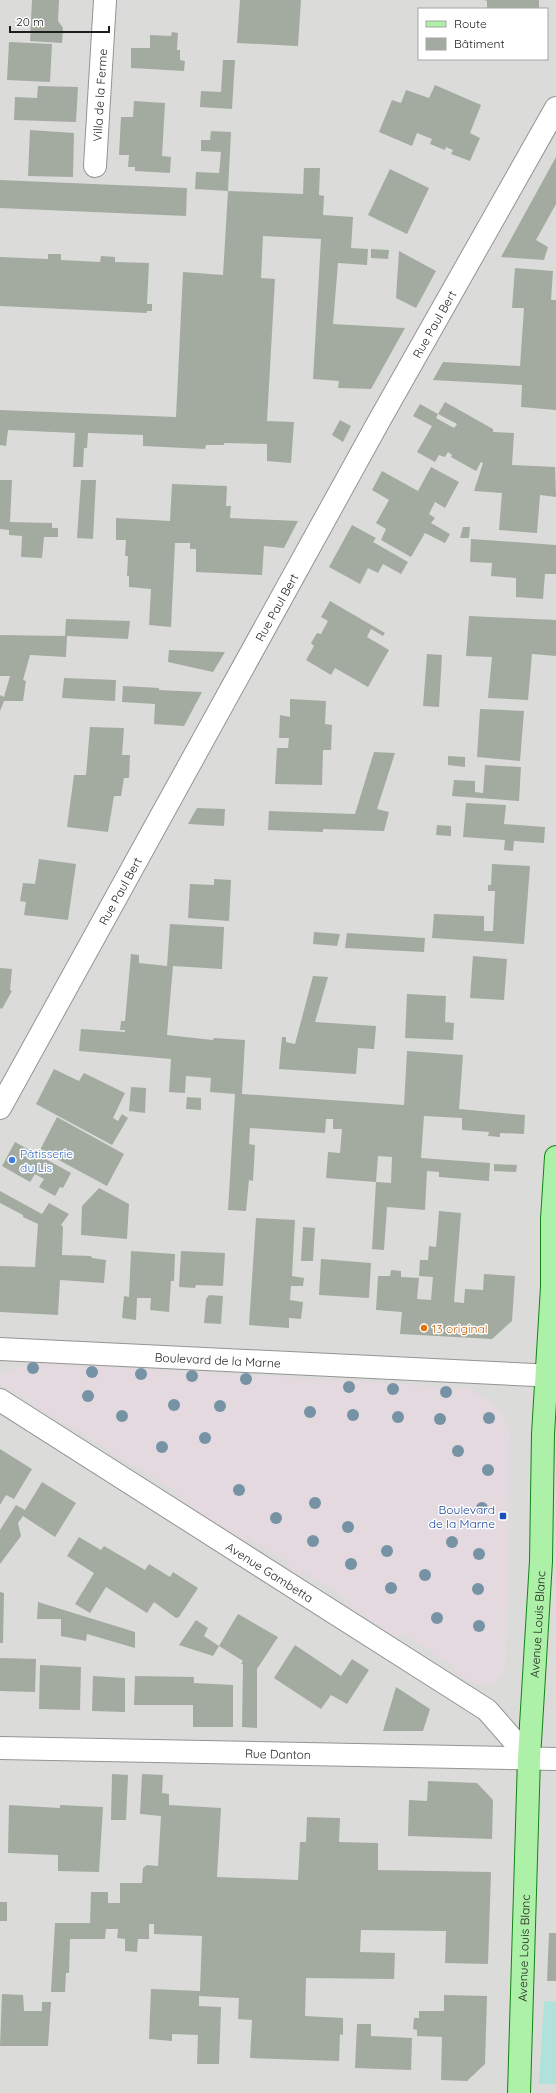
<svg xmlns="http://www.w3.org/2000/svg" width="556" height="2093" font-family="Quicksand,sans-serif">
  <rect width="100%" height="100%" fill="#e5ede5"/>
  <path fill="#dbdbda" fill-rule="evenodd" d="M0,0H556V2093H0ZM419,9H547V59H419Z"/>
  <path fill="#b0e1da" d="M544,2001L556,2002V2084H539Z"/>
  <path fill="#e3d9df" d="M34,1363L224,1373L465,1388L488,1400L501,1413L510,1432L506,1665L502,1675L490,1685H477L453,1671L455,1667L401,1633L398,1638L343,1603L345,1599L303,1571L300,1575L288,1568L290,1564L248,1538L246,1541L180,1500L182,1496L0,1384V1374L4,1372Z"/>
  <g fill="#a3aba1" fill-rule="evenodd">
    <path d="M32,0H59L58,21L63,28L62,43L30,41Z"/>
    <path d="M240,0H301L298,46L237,43Z"/>
    <path d="M484,0H539V9H487V1Z"/>
    <path d="M172,32L178,33L177,50H180V60L185,61L184,71L131,68V48H150V35L171,36Z"/>
    <path d="M9,42L52,44L50,82L7,80Z"/>
    <path d="M223,60H235L232,109L200,107L201,91L221,92Z"/>
    <path d="M435,85L481,105L470,133L480,138L470,161L451,154L453,150L446,147L445,150L430,144L432,139L417,133L412,146L379,132L392,100L401,103L406,90L429,98Z"/>
    <path d="M38,86L78,87L76,122L14,120L15,97L37,98Z"/>
    <path d="M134,101L165,103L162,156L171,157L170,173L135,171V167H128L129,155H119L121,117H133Z"/>
    <path d="M30,130L74,133L73,177L28,176Z"/>
    <path d="M211,131L231,132L228,191L195,189L196,172L219,173L221,152L201,151V140H210Z"/>
    <path d="M556,157V204L536,240L548,247L544,260L501,257Z"/>
    <path d="M304,168H320L319,195L324,196L323,215L353,217L351,248L368,249L367,265L338,263L333,324L405,328L371,389L338,388L339,381L313,379L321,239L263,236L261,278L275,279L267,421L294,422L291,463L267,461V444L224,443V445H206L205,449L143,446V435L88,433L87,448H84L83,467H73L75,433L8,430L6,446L0,445V410L176,417L183,272L223,275L228,191L303,194Z"/>
    <path d="M390,169L429,188L407,234L368,215Z"/>
    <path d="M0,180L187,188L186,216L0,208Z"/>
    <path d="M371,249L389,250L388,259L371,258Z"/>
    <path d="M399,251L436,271L416,308L396,298Z"/>
    <path d="M48,254H61V260L100,262L101,256L115,257V262L149,263L147,304H152V311H147V313L0,306V257L48,259Z"/>
    <path d="M515,268L553,271L551,300H556V410L521,407L522,385L433,380L443,362L520,366L524,308H512Z"/>
    <path d="M445,402L493,429V432L514,433L512,465L555,467L556,497L540,495L537,533L499,530L502,493L474,491L483,463L481,462L476,471L451,457L452,455L448,452L445,457L439,455L435,462L417,452L432,426L413,416L420,404L438,414L436,418L454,428L457,424L438,414Z"/>
    <path d="M340,420L351,426L343,442L332,435Z"/>
    <path d="M431,467L459,482L445,508L435,502L429,514L435,518L431,523L450,534L445,543L425,533L411,557L381,540L386,529L376,523L389,500L372,490L382,471L418,491Z"/>
    <path d="M0,480H12L10,522L52,523V528H58V537H44L42,558L21,557L22,536L9,535V530L0,529Z"/>
    <path d="M81,480H96L93,539L77,538Z"/>
    <path d="M172,484L227,486L226,506H231L230,518L298,521L284,548L264,546L262,575L196,572V549H190V543H175L171,627L149,625L151,589L129,587V576H127L128,556H125L126,540H116V518L170,521Z"/>
    <path d="M352,525L376,538L373,542L408,562L401,574L383,564L378,573L368,568L360,584L329,567Z"/>
    <path d="M463,527H470L469,538H460Z"/>
    <path d="M471,539L556,545V574H545L543,599L516,597V578L491,576L492,563L470,562Z"/>
    <path d="M330,601L385,633L383,636L371,629L367,637L389,650L368,687L335,668L331,675L306,660L314,646L311,643L317,633L321,634L328,621L321,617Z"/>
    <path d="M469,616L556,620V656L532,654L528,700L488,698L492,657L466,656Z"/>
    <path d="M66,619L130,621L128,639L67,636L66,657L30,655L23,680L26,681L23,701H4L0,711V695L4,697L10,676H0V635L65,636Z"/>
    <path d="M169,650L225,652L213,672L168,662Z"/>
    <path d="M427,654L442,655L439,707L423,706Z"/>
    <path d="M64,678L116,680L115,701L62,698Z"/>
    <path d="M123,686L159,688V690L202,692L184,726L154,724L155,704L122,702Z"/>
    <path d="M290,699L326,701L325,724L332,725L331,750H323L322,785L275,784L277,748H288L289,738H279L280,715L290,717Z"/>
    <path d="M480,709L524,711L520,761L477,757Z"/>
    <path d="M90,727L124,728L122,755H130L129,778H124L121,796H114L108,832L67,827L74,775H86Z"/>
    <path d="M374,752L395,753L377,809L389,812L384,831L323,829V832L268,830L269,811L355,814Z"/>
    <path d="M448,756L465,757V767L448,765Z"/>
    <path d="M485,765L521,767L519,801L452,796L454,780L475,781V792L483,793Z"/>
    <path d="M466,803L506,805L504,824L545,827L544,843L514,841L513,851L504,850L505,840L463,837Z"/>
    <path d="M197,808L225,809L224,826L188,824Z"/>
    <path d="M437,825L451,826V836L436,835Z"/>
    <path d="M39,859L76,864L68,920L24,915L26,902L20,901L23,883L35,884Z"/>
    <path d="M492,864L530,866L524,944L432,938L434,914L484,916V931H493L495,891H488V885H491Z"/>
    <path d="M214,879L231,880L229,921L188,918L190,884L214,885Z"/>
    <path d="M170,924L224,927L222,969L173,966L167,1035L213,1040L214,1038L245,1040L242,1094L404,1105L407,1051L463,1055L459,1109L525,1115L524,1134L500,1133V1137L488,1136L489,1132L462,1130V1118L424,1116L421,1158L490,1163L489,1181L439,1177V1172L427,1171L425,1210L387,1207L384,1250L372,1249L376,1182L326,1178L328,1152L340,1153L342,1129H333V1119H326L325,1133L250,1128L249,1144L255,1145L253,1181L249,1180L246,1211L228,1210L235,1094L210,1092L211,1078L186,1076L185,1093L169,1092L171,1059L79,1051L81,1029L125,1032V1030H120L121,1021H125L131,954L139,955V963L167,966ZM378,1156L392,1157L391,1183L376,1182Z"/>
    <path d="M314,932L340,934L337,946L313,944Z"/>
    <path d="M347,933L425,938L424,952L345,948Z"/>
    <path d="M473,956L507,959L504,1000L470,998Z"/>
    <path d="M0,968L12,969L10,990L12,991L2,1009L0,1008Z"/>
    <path d="M313,976L328,977L315,1022L376,1026L374,1049L358,1048L356,1074L279,1069L282,1037H286V1042L295,1044Z"/>
    <path d="M407,994L446,996L445,1022L454,1023L453,1040L405,1038Z"/>
    <path d="M54,1069L79,1081L84,1073L125,1093L113,1118L118,1121L122,1114L128,1118L112,1145L36,1104Z"/>
    <path d="M131,1087L146,1088L145,1113L129,1111Z"/>
    <path d="M187,1097L201,1098V1110L186,1109Z"/>
    <path d="M57,1117L124,1154L107,1186L40,1150Z"/>
    <path d="M15,1142L71,1173L63,1188L60,1187L55,1196L39,1187L44,1179L35,1174L30,1182L2,1166Z"/>
    <path d="M494,1164L517,1165L516,1172L494,1171Z"/>
    <path d="M99,1188L129,1204L127,1239L81,1235L82,1206Z"/>
    <path d="M0,1191L42,1214L49,1203L69,1214L61,1225L63,1227L62,1255L91,1256L92,1258L106,1260L104,1283L60,1280L58,1315L0,1312V1266L35,1267L38,1224L23,1217V1215L0,1203Z"/>
    <path d="M439,1211L461,1213L454,1302L464,1303L465,1289L483,1290L484,1274L515,1276L512,1321L492,1339L400,1334L402,1312L376,1310L378,1276H390L391,1270L401,1271V1277L419,1278L417,1299L431,1300L433,1277L419,1276L420,1260H428L429,1246L436,1247Z"/>
    <path d="M256,1218L295,1220L292,1276L304,1278L303,1286H291L290,1300L303,1302L301,1319L289,1318V1328L249,1325Z"/>
    <path d="M303,1227L315,1228L313,1261H301Z"/>
    <path d="M131,1251L175,1254L174,1281H171L169,1312L150,1310L151,1298H137L136,1320L122,1318L124,1296L129,1297Z"/>
    <path d="M181,1251L225,1253L223,1286L196,1285L195,1288L179,1287Z"/>
    <path d="M321,1259L371,1263L369,1298L319,1295Z"/>
    <path d="M209,1295L223,1296L221,1324L204,1323L206,1299Z"/>
    <path d="M0,1449L32,1469L14,1499L6,1495L0,1505Z"/>
    <path d="M42,1482L76,1503L55,1537L23,1516L18,1523L21,1536L0,1564V1530L16,1505L25,1510Z"/>
    <path d="M79,1537L101,1550L104,1546L145,1570L149,1564L170,1577L173,1572L198,1588L179,1617L176,1618L154,1602L147,1613L106,1587L90,1613L75,1604L94,1573L67,1556Z"/>
    <path d="M0,1592L4,1593L3,1643H0Z"/>
    <path d="M38,1602L135,1632V1648L87,1634L86,1641L61,1636V1619H37Z"/>
    <path d="M238,1614L278,1637L257,1669V1728L242,1727L243,1664H241L243,1661L219,1646Z"/>
    <path d="M196,1620L208,1628L204,1636L219,1646L213,1656L179,1645Z"/>
    <path d="M295,1645L341,1676L352,1659L369,1670L347,1704L331,1695L321,1709L274,1678Z"/>
    <path d="M0,1658L36,1659L35,1692L0,1691Z"/>
    <path d="M40,1665L81,1667L80,1710L39,1709Z"/>
    <path d="M93,1676L125,1678V1712L92,1711Z"/>
    <path d="M135,1676L194,1677V1683L233,1685V1727H193V1705H134Z"/>
    <path d="M396,1687L430,1709L423,1731H383Z"/>
    <path d="M112,1774L128,1775L126,1820H111Z"/>
    <path d="M142,1774L163,1775L162,1793L169,1794V1805L221,1808L217,1877L298,1880L300,1842H306L307,1817L340,1818L339,1842L378,1843V1870L491,1872L488,1964L445,1963L446,1931L361,1930L360,1952L395,1953L394,1979L306,1978L305,2016L343,2018V2035L340,2034L339,2061L250,2058L252,2020L238,2019L239,1998L199,1996V2006L221,2007L219,2064H197L198,2035L172,2034V2041L149,2039L151,1989L200,1991L202,1936L154,1934V1924H149V1939H138L137,1952L125,1951V1939L117,1938L118,1929H106L105,1939H70L69,1973H66L65,1992H51L55,1923H90L91,1892H108V1903H120V1883H142L143,1868L147,1865L158,1866L161,1816L140,1814Z"/>
    <path d="M428,1781L477,1783L493,1800L492,1839L408,1836L409,1800L427,1801Z"/>
    <path d="M9,1805L60,1808V1805L103,1807L99,1872L58,1871V1855L8,1853Z"/>
    <rect x="0" y="1902" width="7" height="19"/>
    <path d="M549,1933H556V1981H547Z"/>
    <path d="M2,1994L23,1995L24,2011H42V2002H51L48,2046H0Z"/>
    <path d="M444,1995L487,1996L485,2064L467,2081L441,2080L442,2037L417,2036V2030L413,2029L414,2018H419V2011H444Z"/>
    <path d="M357,2024H371V2036L412,2038L411,2070L355,2068Z"/>
  </g>
  <g fill="none" stroke-linecap="round" stroke-linejoin="round">
    <g stroke="#949494" stroke-width="24">
      <g id="minor">
        <path id="s1" d="M95,166L105,0"/>
        <path id="s2" d="M0,1108L379,421L556,108"/>
        <path id="s3" d="M0,1349L556,1376"/>
        <path id="s4" d="M0,1400L487,1710L529,1758"/>
        <path id="s5" d="M0,1748L556,1759"/>
      </g>
    </g>
    <g stroke="#128414" stroke-width="24">
      <g id="major">
        <path id="s6" d="M519,2093L529,1758L541,1561L543,1434L552,1287V1219L556,1157"/>
      </g>
    </g>
    <use href="#minor" stroke="#fff" stroke-width="22"/>
    <use href="#major" stroke="#adf0a7" stroke-width="22"/>
  </g>
  <g fill="#7593a4">
    <circle cx="33" cy="1368" r="6"/>
    <circle cx="92" cy="1372" r="6"/>
    <circle cx="141" cy="1374" r="6"/>
    <circle cx="192" cy="1376" r="6"/>
    <circle cx="246" cy="1379" r="6"/>
    <circle cx="349" cy="1387" r="6"/>
    <circle cx="393" cy="1389" r="6"/>
    <circle cx="446" cy="1392" r="6"/>
    <circle cx="88" cy="1396" r="6"/>
    <circle cx="174" cy="1405" r="6"/>
    <circle cx="220" cy="1406" r="6"/>
    <circle cx="310" cy="1412" r="6"/>
    <circle cx="353" cy="1415" r="6"/>
    <circle cx="122" cy="1416" r="6"/>
    <circle cx="398" cy="1417" r="6"/>
    <circle cx="489" cy="1418" r="6"/>
    <circle cx="440" cy="1419" r="6"/>
    <circle cx="205" cy="1438" r="6"/>
    <circle cx="162" cy="1447" r="6"/>
    <circle cx="458" cy="1451" r="6"/>
    <circle cx="488" cy="1470" r="6"/>
    <circle cx="239" cy="1490" r="6"/>
    <circle cx="315" cy="1503" r="6"/>
    <circle cx="482" cy="1508" r="6"/>
    <circle cx="276" cy="1518" r="6"/>
    <circle cx="348" cy="1527" r="6"/>
    <circle cx="313" cy="1541" r="6"/>
    <circle cx="452" cy="1542" r="6"/>
    <circle cx="387" cy="1551" r="6"/>
    <circle cx="479" cy="1554" r="6"/>
    <circle cx="351" cy="1564" r="6"/>
    <circle cx="425" cy="1575" r="6"/>
    <circle cx="391" cy="1588" r="6"/>
    <circle cx="478" cy="1589" r="6"/>
    <circle cx="437" cy="1618" r="6"/>
    <circle cx="479" cy="1626" r="6"/>
  </g>
  <circle fill="#3f7fe0" stroke="#fff" stroke-width="1.5" cx="12" cy="1160" r="4"/>
  <circle fill="#e8710a" stroke="#fff" stroke-width="1.5" cx="424" cy="1328" r="4"/>
  <rect fill="#1a4fb4" stroke="#fff" stroke-width="1.5" x="499" y="1512" width="8" height="8" rx="2"/>
  <g text-anchor="middle" dominant-baseline="central" stroke-width="3" stroke-linejoin="round" paint-order="stroke">
    <g font-size="12" fill="#1d1d1d" stroke="#fff">
      <text stroke="none"><textPath href="#s1" startOffset="71">Villa de la Ferme</textPath></text>
      <text stroke="none"><textPath href="#s2" startOffset="896">Rue Paul Bert</textPath></text>
      <text stroke="none"><textPath href="#s2" startOffset="572">Rue Paul Bert</textPath></text>
      <text stroke="none"><textPath href="#s2" startOffset="248">Rue Paul Bert</textPath></text>
      <text stroke="none"><textPath href="#s3" startOffset="218">Boulevard de la Marne</textPath></text>
      <text stroke="none"><textPath href="#s4" startOffset="320">Avenue Gambetta</textPath></text>
      <text stroke="none"><textPath href="#s6" startOffset="469">Avenue Louis Blanc</textPath></text>
      <text stroke="none"><textPath href="#s5" startOffset="278">Rue Danton</textPath></text>
      <text stroke="none"><textPath href="#s6" startOffset="145">Avenue Louis Blanc</textPath></text>
    </g>
    <g font-size="12" fill="#366cbe" stroke="#fff" text-anchor="start">
      <text x="20" y="1153">Pâtisserie<tspan x="20" dy="14">du Lis</tspan></text>
    </g>
    <g font-size="12" fill="#c56008" stroke="#fff" text-anchor="start">
      <text x="432" y="1328">13 original</text>
    </g>
    <g font-size="12" fill="#164399" stroke="#fff" text-anchor="end">
      <text x="495" y="1509">Boulevard<tspan x="495" dy="14">de la Marne</tspan></text>
    </g>
  </g>
  <rect x="418" y="8" width="130" height="52" fill="#ffffff" stroke="#a5a5a5"/>
  <rect x="426" y="21" width="20" height="6" fill="#adf0a7" stroke="#a5a5a5"/>
  <text x="454" y="28" font-size="12" fill="#1d1d1d">Route</text>
  <rect x="426" y="38" width="20" height="12" fill="#a3aba1" stroke="#a5a5a5"/>
  <text x="454" y="48" font-size="12" fill="#1d1d1d">Bâtiment</text>
  <path d="M10 26v6h99v-6" fill="none" stroke="#1d1d1d" stroke-width="2"/>
  <text x="16" y="26" font-size="12" fill="#1d1d1d" stroke="#ffffff" stroke-width="3" paint-order="stroke">20 m</text>
</svg>
